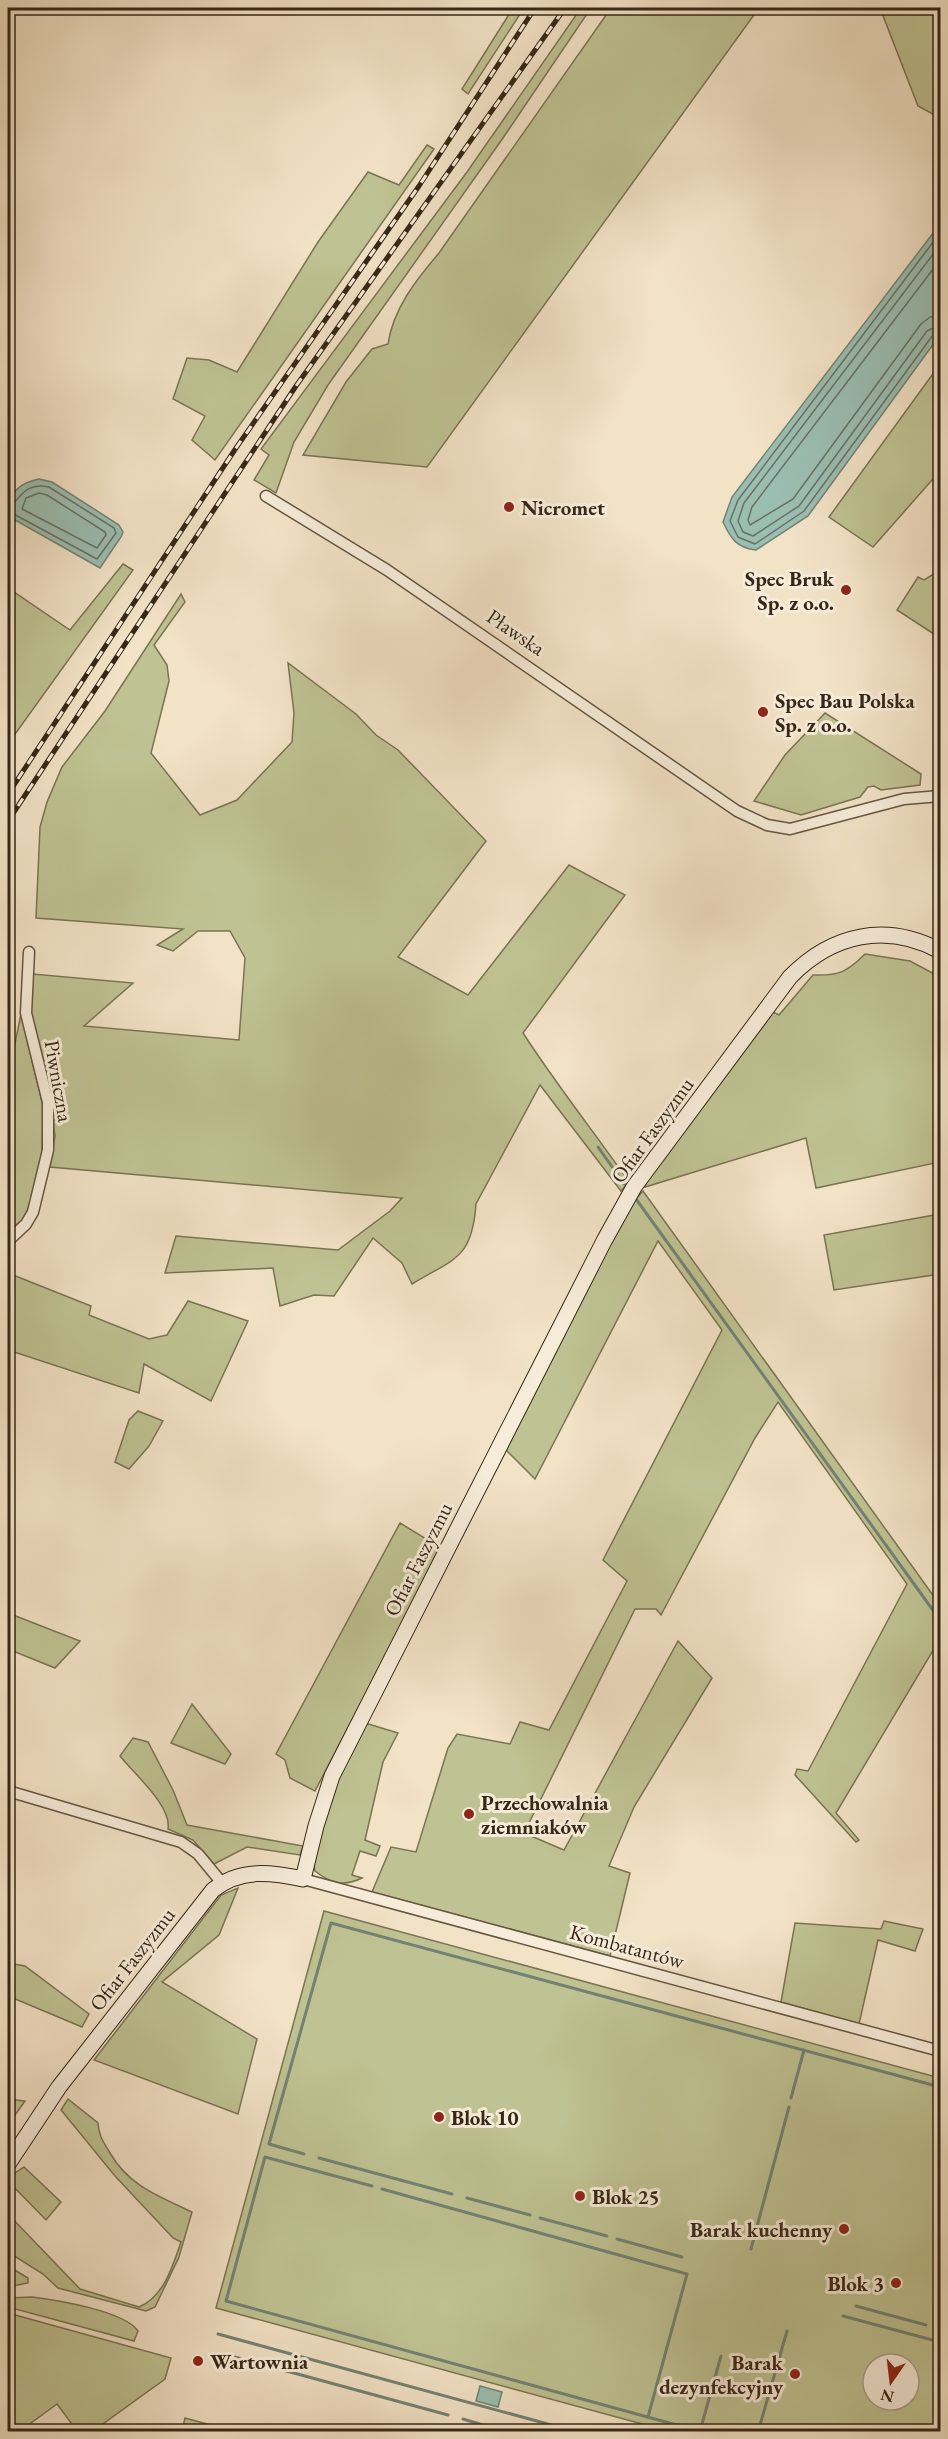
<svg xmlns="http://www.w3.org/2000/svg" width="948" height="2439" font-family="'EB Garamond',serif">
  <rect width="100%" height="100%" fill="#f2e2c6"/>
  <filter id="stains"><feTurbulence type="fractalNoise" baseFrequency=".00333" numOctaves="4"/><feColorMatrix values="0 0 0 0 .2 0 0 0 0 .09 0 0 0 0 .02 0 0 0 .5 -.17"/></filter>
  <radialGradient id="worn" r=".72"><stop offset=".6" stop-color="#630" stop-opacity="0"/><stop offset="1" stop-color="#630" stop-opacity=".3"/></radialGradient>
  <g fill="#bfc292" stroke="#7a7454" stroke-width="1.5" fill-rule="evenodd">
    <path d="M513,8H524L468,94L462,89Z"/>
    <path d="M581,8H591L503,138L328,385L294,442L276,493L254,480L269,455L261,449L467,172Z"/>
    <path d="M611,8H759L427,467L303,455L346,382L372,349L388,344C393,309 416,280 439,253Z"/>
    <path d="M880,8H940V118L918,106Z"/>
    <path d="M427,145L434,149L215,460L192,440L205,416L173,399L187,358L209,360L237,372L318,242L368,172L399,185Z"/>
    <path d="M940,364V471L873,547L829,517Z"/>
    <path d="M123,564L133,570L8,744V588L70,630Z"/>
    <path d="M940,570V638L897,610L918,577L924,580Z"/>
    <path d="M181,594L185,602L154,645L167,665L169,681L151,753L200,815L237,800L292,742L294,713L288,663L356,714L376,735L398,750L486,841L398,957L468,995L569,865L625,895L523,1033C556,1084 594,1132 629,1182L621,1191L540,1085L476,1204C472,1259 455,1258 412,1284L402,1263L373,1238L334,1296L314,1295L280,1306L273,1268L165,1273L176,1236L338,1250L390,1211L402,1198L50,1167L55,1136L48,1087L29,1015L33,974L133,983L84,1026L239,1040L245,958L230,931H198L173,951L157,945L183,929L36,918L40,827L47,802L62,767L105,711Z"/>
    <path d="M825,713L921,774L920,785L881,790L874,786L868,787L860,797L801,815L754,801L785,755Z"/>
    <path d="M865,954L910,961L940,977V1162L816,1188L806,1138L645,1187L647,1181L773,1012L779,1015L813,975C839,976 847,972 865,954Z"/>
    <path d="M21,1014L43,1106L42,1151L37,1183L25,1218L8,1231V1077Z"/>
    <path d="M643,1191L940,1605V1643L938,1642L836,1813L859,1840L856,1842L795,1775L797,1769L808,1771L907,1584L778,1402L755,1438L661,1615L656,1609H635L524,1833L564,1850L678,1641L712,1678L634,1807L609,1866L630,1873L610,1956L372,1892L391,1847L416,1852L448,1748L457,1734L510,1744L520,1722L549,1730L627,1581L603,1560L722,1330L658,1241L535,1479L502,1446L629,1207Z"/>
    <path d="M940,1214V1274L834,1290L824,1235Z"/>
    <path d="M8,1273L91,1306L89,1315L149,1339L167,1335L188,1301L248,1321L211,1401L144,1364L139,1393L8,1350Z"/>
    <path d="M138,1411L163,1421L149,1446L129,1469L115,1462L129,1420Z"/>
    <path d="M400,1523L441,1548L315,1791L290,1778L285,1760L276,1754Z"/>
    <path d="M8,1613L80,1641L55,1668L8,1649Z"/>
    <path d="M192,1704L231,1754L225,1764L171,1743Z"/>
    <path d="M365,1723L398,1733L383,1762L365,1840L380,1846L376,1856L360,1851L352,1875L362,1878C344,1887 330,1883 315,1871C305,1831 347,1760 365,1723Z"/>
    <path d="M133,1738L148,1742L173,1790L187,1825L303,1846L300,1855L247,1847L214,1864L193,1840L168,1829C172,1806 135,1775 120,1756Z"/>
    <path d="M238,1888L219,1935L162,1982L257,2039L238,2114L94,2060L221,1895Z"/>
    <path d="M324,1911L940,2078V2431H668L216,2308ZM873,2364H909V2400H873Z"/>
    <path d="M884,1921L923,1929L915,1951L878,1940L859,2024L781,2002L795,1923L881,1929Z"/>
    <path d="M8,1963L25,1966L89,2014L82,2027L8,1996Z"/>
    <path d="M8,2099L25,2101L8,2125Z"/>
    <path d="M68,2099L98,2123C99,2137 103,2141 110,2153C129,2186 158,2196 192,2212L179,2257L155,2307L146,2311L58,2288L43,2274L8,2252V2214L80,2289L139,2307C164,2297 173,2265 181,2242L173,2238L115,2176L61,2110Z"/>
    <path d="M24,2167L61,2202L46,2220L10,2183L15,2173Z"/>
    <path d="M8,2266L28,2278V2283L8,2287Z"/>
    <path d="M32,2297C56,2300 125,2311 138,2331L134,2341L8,2307V2298Z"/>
    <path d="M8,2313L171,2358L165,2379L93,2431H77L57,2404L20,2431H8Z"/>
    <path d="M185,2418L233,2431H182Z"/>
  </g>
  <g fill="#9bbeb2" stroke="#738274" stroke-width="1.5">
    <path d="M940,224V335L808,516L756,550C737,548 731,539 723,522L732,497Z"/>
    <path d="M39,479L52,482L119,525L123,532L121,537L100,568L8,516C7,495 18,483 39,479Z"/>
    <path d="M480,2386L502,2392L498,2407L476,2401Z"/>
  </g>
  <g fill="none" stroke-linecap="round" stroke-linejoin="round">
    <g stroke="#687264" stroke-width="1.5">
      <path d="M940,233L738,500L730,521L738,537L755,544L804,511L933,335L940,332"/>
      <path d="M940,245L744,503L738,521L743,532L753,536L799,506L927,331L940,325"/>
      <path d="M940,260L752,507L748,520L750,525L793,499L921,324L930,317L940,316"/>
      <path d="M39,493L47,495L105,532L106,535L97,548L22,509L26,498Z"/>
      <path d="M8,505L14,503C24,490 32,483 49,487L114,528L116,533L97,559L8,511"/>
    </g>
    <g stroke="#738274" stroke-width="3">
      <path d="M598,1147L625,1185"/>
      <path d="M636,1199L940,1620"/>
      <path d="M791,2098L804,2050"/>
      <path d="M304,2154L269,2144L331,1923L940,2087"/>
      <path d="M319,2158L452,2194"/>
      <path d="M372,2186L265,2157L226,2301L702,2432"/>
      <path d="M382,2189L687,2274L648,2417"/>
      <path d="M467,2198L530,2215"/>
      <path d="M540,2218L607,2236"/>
      <path d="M617,2239L682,2257"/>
      <path d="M751,2249L789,2107"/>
      <path d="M856,2306L926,2325"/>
      <path d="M843,2316L940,2342"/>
      <path d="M936,2328L940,2330"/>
      <path d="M218,2334L577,2432"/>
      <path d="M224,2354L448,2415"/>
      <path d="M463,2419L506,2432"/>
      <path d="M700,2431L721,2356"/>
      <path d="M185,2432L186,2428L197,2432"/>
      <path d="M758,2432L787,2331"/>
    </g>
    <g stroke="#655642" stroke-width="13">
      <g id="street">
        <path d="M266,496L387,570L737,811L767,825L790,829L904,799L940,796"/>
        <path d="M8,1241L26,1224L33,1212L48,1150V1102L26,1013L29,952"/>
        <path d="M8,1791L181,1842L198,1854L222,1883"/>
        <path d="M303,1879L940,2051"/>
      </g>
    </g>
    <g stroke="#362716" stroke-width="17">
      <path id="secondary" d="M8,2164L59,2087L213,1890C240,1868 271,1872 303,1879L316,1826L332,1776L604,1241L634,1187L790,977C832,934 886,922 940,951"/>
    </g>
    <use href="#street" stroke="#f7ecda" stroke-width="10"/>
    <use href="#secondary" stroke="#f7ecda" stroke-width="15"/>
    <g stroke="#362716" stroke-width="5">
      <g id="rail">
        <path d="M8,794L236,448L419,186L535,8"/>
        <path d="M8,821L296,386L565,8"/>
      </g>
    </g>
    <use href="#rail" stroke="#f7ecda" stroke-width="3" stroke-dasharray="9" stroke-linecap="butt"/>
  </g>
  <g fill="#8f2418" stroke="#f7ecda" stroke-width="2">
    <circle cx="509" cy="507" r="6"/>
    <circle cx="846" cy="590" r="6"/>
    <circle cx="763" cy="712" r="6"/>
    <circle cx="469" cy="1814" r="6"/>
    <circle cx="439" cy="2117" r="6"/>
    <circle cx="580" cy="2196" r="6"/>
    <circle cx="844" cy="2229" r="6"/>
    <circle cx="896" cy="2283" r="6"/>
    <circle cx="198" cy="2361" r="6"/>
    <circle cx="795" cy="2374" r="6"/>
  </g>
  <g text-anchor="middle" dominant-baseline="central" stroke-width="6" stroke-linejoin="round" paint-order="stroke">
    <g font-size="21" font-weight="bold" fill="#362716" stroke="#f7ecda" text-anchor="start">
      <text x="521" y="507">Nicromet</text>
      <text x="834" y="578" text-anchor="end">Spec Bruk<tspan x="834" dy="24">Sp. z o.o.</tspan></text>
      <text x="775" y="700">Spec Bau Polska<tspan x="775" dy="24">Sp. z o.o.</tspan></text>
      <text x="481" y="1802">Przechowalnia<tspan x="481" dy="24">ziemniaków</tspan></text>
      <text x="451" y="2117">Blok 10</text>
      <text x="592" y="2196">Blok 25</text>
      <text x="832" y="2229" text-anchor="end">Barak kuchenny</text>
      <text x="884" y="2283" text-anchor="end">Blok 3</text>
      <text x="210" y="2361">Wartownia</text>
      <text x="783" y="2362" text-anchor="end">Barak<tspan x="783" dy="24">dezynfekcyjny</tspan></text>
    </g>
    <g font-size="21" fill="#362716" stroke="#f7ecda">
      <text transform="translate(516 632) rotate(34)">Pławska</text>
      <text transform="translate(59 1081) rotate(80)">Piwniczna</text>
      <text transform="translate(652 1130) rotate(-54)">Ofiar Faszyzmu</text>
      <text transform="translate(418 1559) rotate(-63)">Ofiar Faszyzmu</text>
      <text transform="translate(627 1946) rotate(15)">Kombatantów</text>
      <text transform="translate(132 1959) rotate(-52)">Ofiar Faszyzmu</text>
    </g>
  </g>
  <rect width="948" height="2439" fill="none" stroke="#f2e2c6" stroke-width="30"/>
  <rect x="9" y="9" width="930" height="2421" fill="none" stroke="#362716" stroke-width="3"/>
  <rect x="15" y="15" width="918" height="2409" fill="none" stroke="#362716" stroke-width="1.5"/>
  <g transform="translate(891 2382) rotate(194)"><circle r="28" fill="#f7ecda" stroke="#aa9d8c" stroke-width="1.5"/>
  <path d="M0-4.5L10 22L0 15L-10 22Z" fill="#8f2418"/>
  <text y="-9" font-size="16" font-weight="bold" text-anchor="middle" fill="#362716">N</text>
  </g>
  <rect width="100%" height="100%" filter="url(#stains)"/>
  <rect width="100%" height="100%" fill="url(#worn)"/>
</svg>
